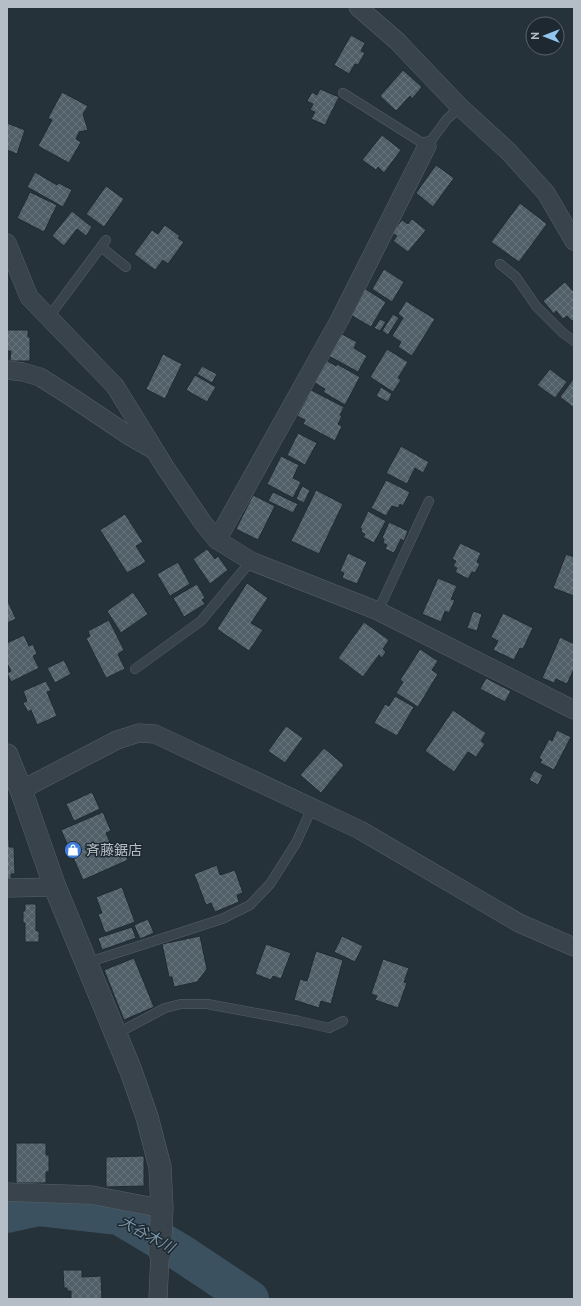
<svg xmlns="http://www.w3.org/2000/svg" width="581" height="1306" font-family="Ubuntu,'Noto Sans JP',sans-serif">
  <defs>
    <pattern id="building-cross-hatch" width="8" height="8" patternUnits="userSpaceOnUse"><rect width="8" height="8" fill="#515f68"/><path d="M0 0l8 8M0 8l8-8" fill="none" stroke="#68747c"/></pattern>
  </defs>
  <rect width="100%" height="100%" fill="#25323a"/>
  <g fill="none" stroke-linecap="round" stroke-linejoin="round">
    <path stroke="#3b5160" stroke-width="38" d="M7,1214L39,1207L119,1216L181,1253L250,1299"/>
  </g>
  <g fill="url(#building-cross-hatch)" stroke="#202a32">
    <path d="M351,35L365,43L361,51L365,53L358,65L355,64L349,74L334,65Z"/>
    <path d="M403,70L422,87L412,99L410,96L396,111L380,96Z"/>
    <path d="M320,89L339,97L325,125L311,119L315,112L310,110L313,104L307,101L312,92L317,95Z"/>
    <path d="M62,92L88,106L83,114L88,130L79,132L76,139L81,142L69,163L38,146L52,120L48,118Z"/>
    <path d="M7,123L25,130L17,154L7,150Z"/>
    <path d="M382,135L401,150L384,173L378,167L376,170L362,160Z"/>
    <path d="M436,165L454,178L433,207L416,193Z"/>
    <path d="M35,172L57,185L59,183L72,190L63,207L27,187Z"/>
    <path d="M106,186L124,199L104,227L86,214Z"/>
    <path d="M30,192L57,205L44,232L17,218Z"/>
    <path d="M520,203L547,224L519,262L491,242Z"/>
    <path d="M72,211L92,227L86,236L77,229L64,246L52,236Z"/>
    <path d="M412,219L426,230L408,252L393,241L397,236L392,233L402,220L408,224Z"/>
    <path d="M165,225L180,236L178,238L184,242L168,264L163,260L155,270L134,254L152,230L158,234Z"/>
    <path d="M384,269L404,282L392,302L372,289Z"/>
    <path d="M565,282L574,292V319L572,321L567,316L563,319L556,311L554,314L543,301Z"/>
    <path d="M364,288L386,302L371,327L349,314Z"/>
    <path d="M406,301L435,319L412,356L398,347L401,342L392,336L403,318L398,314Z"/>
    <path d="M393,314L399,318L388,335L382,331Z"/>
    <path d="M380,319L386,322L380,331L374,328Z"/>
    <path d="M7,330H28V337H30V361H10L11,351H7Z"/>
    <path d="M340,333L357,342L354,348L367,356L358,372L327,355Z"/>
    <path d="M387,349L408,362L398,378L401,380L393,392L370,377Z"/>
    <path d="M163,354L182,364L165,399L146,389Z"/>
    <path d="M324,359L336,366L337,364L360,377L345,405L323,392L325,389L312,381Z"/>
    <path d="M202,366L217,374L212,383L197,374Z"/>
    <path d="M550,369L567,382L555,398L537,385Z"/>
    <path d="M195,375L216,387L207,402L186,390Z"/>
    <path d="M574,378V408L560,397Z"/>
    <path d="M381,387L392,394L388,402L376,396Z"/>
    <path d="M311,390L344,407L340,415L342,416L338,424L342,426L335,441L303,424L305,420L297,416Z"/>
    <path d="M298,433L317,443L305,465L287,455Z"/>
    <path d="M401,446L429,462L423,473L415,468L407,484L386,473Z"/>
    <path d="M281,456L299,465L293,478L301,482L293,498L267,484Z"/>
    <path d="M386,480L410,492L403,506L400,504L398,508L392,506L386,516L371,508Z"/>
    <path d="M302,486L310,490L304,503L296,499Z"/>
    <path d="M316,490L343,504L319,554L291,541Z"/>
    <path d="M273,492L298,504L293,513L268,501Z"/>
    <path d="M253,495L275,506L258,540L236,529Z"/>
    <path d="M368,511L386,521L374,543L363,537L365,534L361,532L362,529L360,528Z"/>
    <path d="M125,514L143,542L136,546L146,562L127,573L100,530Z"/>
    <path d="M389,522L408,531L404,541L401,539L394,553L385,549L387,545L383,543L384,539L382,538Z"/>
    <path d="M460,543L481,553L477,562L480,564L475,573L472,572L468,579L455,572L457,568L453,566L456,561L452,559Z"/>
    <path d="M207,549L215,559L218,556L228,570L210,584L193,559Z"/>
    <path d="M348,553L367,562L357,584L342,578L344,573L340,571Z"/>
    <path d="M566,554L574,557V596L553,588Z"/>
    <path d="M178,562L190,584L170,596L157,574Z"/>
    <path d="M438,578L457,586L451,599L455,600L449,613L445,611L441,622L422,614Z"/>
    <path d="M247,583L268,598L251,623L263,630L249,651L217,629Z"/>
    <path d="M197,584L205,598L202,600L205,604L184,617L173,598Z"/>
    <path d="M133,592L148,614L121,633L107,611Z"/>
    <path d="M7,599L16,619L7,623Z"/>
    <path d="M473,611L482,614L477,631L467,628Z"/>
    <path d="M503,613L533,628L523,649L520,648L514,660L493,650L498,641L491,637Z"/>
    <path d="M109,620L124,650L118,654L125,669L106,678L86,638L90,636L88,631Z"/>
    <path d="M364,622L389,640L383,649L386,652L382,658L379,655L363,677L338,658Z"/>
    <path d="M24,635L29,646L33,644L37,654L33,656L39,668L11,682L7,673L11,671L7,663V643Z"/>
    <path d="M560,637L574,644V669L567,684L556,679L554,683L542,678Z"/>
    <path d="M420,649L438,661L432,670L438,674L418,707L396,693L403,682L400,680Z"/>
    <path d="M64,660L71,674L55,683L47,668Z"/>
    <path d="M486,678L511,691L505,702L480,689Z"/>
    <path d="M46,681L51,691L47,692L57,716L37,725L31,710L28,712L23,703L27,701L23,691Z"/>
    <path d="M395,696L414,707L397,736L374,723L385,704L389,706Z"/>
    <path d="M453,710L486,733L481,741L485,744L476,757L468,752L454,772L425,751Z"/>
    <path d="M286,726L303,738L285,763L268,751Z"/>
    <path d="M557,730L571,737L554,770L540,763L542,760L539,758L549,739L552,741Z"/>
    <path d="M324,748L344,765L321,793L300,775Z"/>
    <path d="M534,770L543,775L538,785L529,780Z"/>
    <path d="M92,792L100,809L74,821L66,804Z"/>
    <path d="M103,812L111,831L106,833L114,851L122,847L128,860L83,880L61,830Z"/>
    <path d="M7,840H9V847H14L15,874H11V879H7Z"/>
    <path d="M217,865L220,875L235,870L243,893L237,895L239,902L215,912L211,903L206,905L194,874Z"/>
    <path d="M122,887L135,922L105,933L98,914L102,913L96,897Z"/>
    <path d="M25,904H36V931H39V942H25V923H23V911H25Z"/>
    <path d="M148,919L154,933L140,939L134,925Z"/>
    <path d="M132,927L136,938L102,950L98,938Z"/>
    <path d="M200,936L207,969L197,982L174,987L172,977H169L162,944Z"/>
    <path d="M342,936L363,946L355,962L334,952Z"/>
    <path d="M266,944L291,953L281,979L273,976L271,980L255,974Z"/>
    <path d="M316,951L343,960L331,1004L321,1001L319,1008L294,1000L300,979L307,981Z"/>
    <path d="M134,958L154,1007L124,1020L104,970Z"/>
    <path d="M383,959L409,968L404,982L407,983L398,1008L375,1000L377,996L371,994Z"/>
    <path d="M16,1143H46V1155H49V1172H46V1183H16Z"/>
    <path d="M144,1156V1186L106,1187V1157Z"/>
    <path d="M63,1270H82V1277L101,1276L102,1299H71V1291H67V1288H64Z"/>
  </g>
  <g fill="none" stroke-linecap="round" stroke-linejoin="round">
    <g stroke="#576169" stroke-width="10">
      <g id="service">
        <path d="M343,93L427,146L447,119L460,107"/>
        <path d="M101,247L126,267"/>
        <path d="M500,264L516,277L536,306L563,333L574,341"/>
        <path d="M48,318L106,240"/>
        <path d="M378,611L429,501"/>
        <path d="M135,669L201,621L251,561"/>
        <path d="M86,963L222,919L250,905L270,884L296,843L312,808"/>
        <path d="M116,1034L165,1008L181,1004H207L299,1021L329,1028L343,1021"/>
      </g>
    </g>
    <g stroke="#576169" stroke-width="19">
      <g id="minor">
        <path d="M358,7L397,41L460,107L509,152L546,193L574,241"/>
        <path d="M7,243L29,297L115,386L165,467L203,523L217,540L251,561L378,611L574,710"/>
        <path d="M7,370L23,372L40,377L73,398L131,437L154,450"/>
        <path d="M217,540L340,319L427,146"/>
        <path d="M21,790L117,740L139,733L155,734L360,830L519,923L574,947"/>
        <path d="M7,888L55,887"/>
        <path d="M7,1192L92,1195L149,1206L162,1207"/>
        <path d="M158,1299L160,1253"/>
      </g>
    </g>
    <g stroke="#576169" stroke-width="23">
      <path id="tertiary" d="M7,755L21,790L55,887L131,1071L147,1117L160,1167L162,1207L160,1253"/>
    </g>
    <use href="#service" stroke="#39434b" stroke-width="9"/>
    <use href="#minor" stroke="#39434b" stroke-width="18"/>
    <use href="#tertiary" stroke="#39434b" stroke-width="22"/>
  </g>
  <defs>
    <g id="shop-disc" transform="scale(0.9)"><circle r="9.5" fill="#3f7fe0" stroke="#1e2830"/><path d="M-5-2.5h2.3a2.7 3.5 0 0 1 5.4 0H5L5.5 6h-11ZM-1.5-2.5h3a1.5 2.3 0 0 0-3 0Z" fill="#fff"/></g>
  </defs>
  <g fill-rule="evenodd">
    <use href="#shop-disc" x="73" y="850"/>
  </g>
  <g text-anchor="middle" dominant-baseline="central" stroke-width="3" stroke-linejoin="round" paint-order="stroke">
    <g font-size="14" fill="#b5bec6" stroke="#1e2830" text-anchor="start">
      <text x="86" y="850">斉藤鋸店</text>
    </g>
    <g font-size="15" font-style="italic" fill="#7894a7" stroke="#1e2830">
      <text transform="translate(147 1234) rotate(29)">大谷木川</text>
    </g>
  </g>
  <rect width="581" height="1306" fill="none" stroke="#b5bec6" stroke-width="16"/>
  <g transform="translate(545 36) rotate(270)"><circle r="19" fill="#1e2830" stroke="#5a646c"/>
  <path d="M0-3L7 15L0 10L-7 15Z" fill="#92c5ee"/>
  <text y="-6" font-size="11" font-weight="bold" text-anchor="middle" fill="#b5bec6">N</text>
  </g>
</svg>
